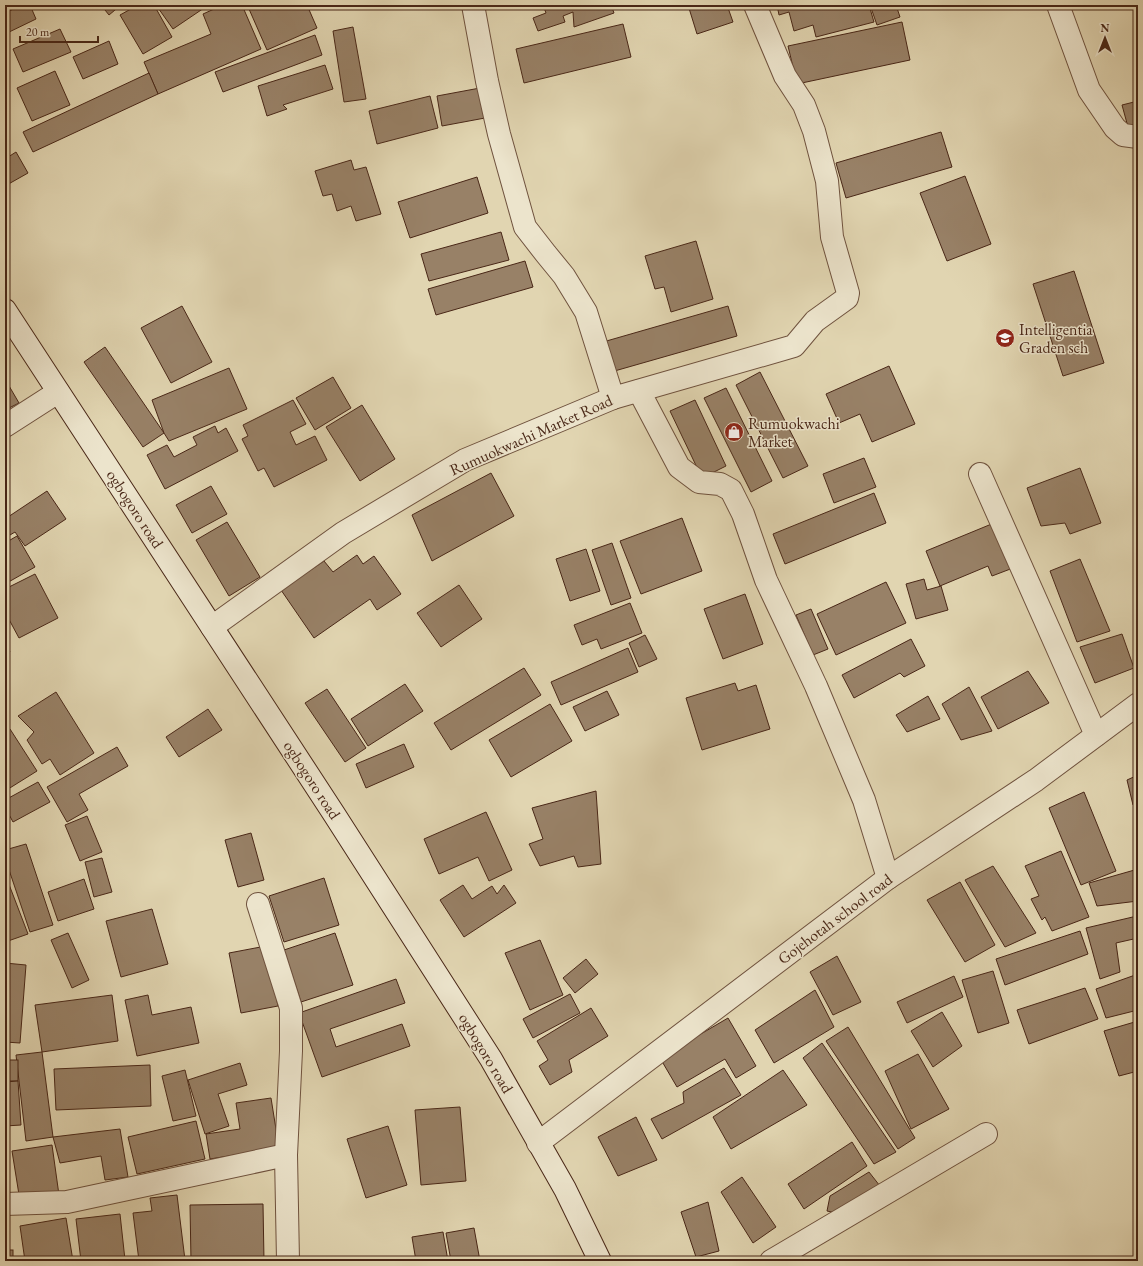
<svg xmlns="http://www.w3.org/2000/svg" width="1143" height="1266" font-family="'EB Garamond',serif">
  <rect width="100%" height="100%" fill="#e1d5b1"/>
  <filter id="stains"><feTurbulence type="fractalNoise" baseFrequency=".005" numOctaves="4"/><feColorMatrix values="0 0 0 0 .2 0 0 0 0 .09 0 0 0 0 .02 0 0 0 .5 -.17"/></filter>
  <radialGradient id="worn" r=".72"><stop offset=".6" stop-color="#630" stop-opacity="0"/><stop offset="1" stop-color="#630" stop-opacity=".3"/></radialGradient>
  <g fill="#988167" stroke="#492717">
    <path d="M22,5H30L36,19L5,34V13Z"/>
    <path d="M101,5H121L109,15Z"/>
    <path d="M138,5H154L172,37L143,54L120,15Z"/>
    <path d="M156,5H207V6L173,29Z"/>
    <path d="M223,5H242L261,49L158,94L144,62L211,34L203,14Z"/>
    <path d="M257,5H307L317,28L267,50L249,9Z"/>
    <path d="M543,5H611L614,13L574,27L573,12L563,16L565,22L538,31L533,18L546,13Z"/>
    <path d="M688,5H727L733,22L697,34Z"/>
    <path d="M777,5H869L874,22L816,37L813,25L794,31L789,12L779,15Z"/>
    <path d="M870,5H896L900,17L877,25Z"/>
    <path d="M1135,5H1138V36Z"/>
    <path d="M902,22L910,60L797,84L788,46Z"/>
    <path d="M623,24L631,57L524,83L516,49Z"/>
    <path d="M353,27L366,99L344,102L333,31Z"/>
    <path d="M60,29L71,52L23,72L13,49Z"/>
    <path d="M315,35L322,55L223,92L215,72Z"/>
    <path d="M109,41L118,64L83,79L73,57Z"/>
    <path d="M325,65L333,89L283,105L287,109L267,116L258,86Z"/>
    <path d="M55,71L70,105L32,121L17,88Z"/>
    <path d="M149,73L158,94L33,152L23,132Z"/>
    <path d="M480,88L485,118L442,126L437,96Z"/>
    <path d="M430,96L438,128L377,144L369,111Z"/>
    <path d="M1138,101V125L1128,127L1122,105Z"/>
    <path d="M941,132L952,167L846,198L836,163Z"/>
    <path d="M16,152L28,173L5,186V159Z"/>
    <path d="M351,160L354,170L366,167L381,214L356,221L351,206L337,211L332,194L323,196L315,171Z"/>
    <path d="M965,176L991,244L947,261L920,193Z"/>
    <path d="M477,177L488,213L410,238L398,202Z"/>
    <path d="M501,232L509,260L429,281L421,254Z"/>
    <path d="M696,241L713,299L671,312L664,287L655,289L645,256Z"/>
    <path d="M525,261L533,287L436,315L428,289Z"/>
    <path d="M1074,271L1104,363L1063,376L1033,284Z"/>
    <path d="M182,306L212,362L171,383L141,328Z"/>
    <path d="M728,306L737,336L611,372L603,342Z"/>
    <path d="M105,347L164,433L143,447L84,362Z"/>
    <path d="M889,366L915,424L872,442L860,414L839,423L826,394Z"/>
    <path d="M229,368L247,409L169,441L164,433L152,400Z"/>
    <path d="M760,372L808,466L783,478L736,385Z"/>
    <path d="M333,377L351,408L315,430L296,398Z"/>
    <path d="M5,379L19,403L5,410Z"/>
    <path d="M726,388L772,481L751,492L704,398Z"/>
    <path d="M293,400L306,424L290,432L296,445L315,436L327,460L274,487L264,468L258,471L242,439L248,436L243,425Z"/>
    <path d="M695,400L726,466L702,478L670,411Z"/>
    <path d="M362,405L395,459L360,481L326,427Z"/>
    <path d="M215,426L218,433L226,428L238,451L165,489L147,455L167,445L174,457L197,445L193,437Z"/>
    <path d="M864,458L876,487L834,503L823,474Z"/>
    <path d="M1080,468L1101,523L1070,534L1065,523L1041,526L1027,488Z"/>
    <path d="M491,473L514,516L432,561L412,515Z"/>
    <path d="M211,486L227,514L192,533L176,505Z"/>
    <path d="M47,491L66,519L25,546L15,532L5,538V519Z"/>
    <path d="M874,493L886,523L785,564L773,534Z"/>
    <path d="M682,518L702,571L641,594L620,541Z"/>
    <path d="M227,522L260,577L229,596L196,540Z"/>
    <path d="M994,523L1013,568L992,576L988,566L940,586L926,551Z"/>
    <path d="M17,536L35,567L5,584V543Z"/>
    <path d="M612,543L631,598L611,605L592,550Z"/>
    <path d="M586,549L600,591L570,601L556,559Z"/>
    <path d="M357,555L363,564L374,556L401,594L377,610L370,599L314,638L281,590L324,561L333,572Z"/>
    <path d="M1080,559L1110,631L1077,642L1050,571Z"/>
    <path d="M35,574L58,618L19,638L5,612V589Z"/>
    <path d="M924,579L927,590L941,586L948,610L916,619L906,584Z"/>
    <path d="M886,582L906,623L836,655L817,614Z"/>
    <path d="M459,585L482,619L441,647L417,613Z"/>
    <path d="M745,594L763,644L723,659L704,609Z"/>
    <path d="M630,603L642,633L601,649L597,639L582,645L574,625Z"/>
    <path d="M811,609L828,649L813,655L796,615Z"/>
    <path d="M1122,634L1134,668L1095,683L1080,647Z"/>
    <path d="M645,635L657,659L639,667L629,643Z"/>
    <path d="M911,639L925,666L904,677L900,673L854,698L842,675Z"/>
    <path d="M5,644L10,652L5,655Z"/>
    <path d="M628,648L638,672L561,705L551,682Z"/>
    <path d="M524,668L541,695L451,750L434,723Z"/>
    <path d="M1028,671L1049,703L998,729L981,697Z"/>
    <path d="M735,683L738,691L756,685L770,729L702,750L686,698Z"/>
    <path d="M405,684L423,711L368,746L351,719Z"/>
    <path d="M969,687L992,731L961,740L942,704Z"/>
    <path d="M327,689L366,748L345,762L305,703Z"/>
    <path d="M607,691L619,715L585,731L573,707Z"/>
    <path d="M56,692L94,753L60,775L50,759L42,764L27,740L34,732L18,716Z"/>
    <path d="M928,696L940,719L907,732L896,715Z"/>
    <path d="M550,704L572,741L511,777L489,740Z"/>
    <path d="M208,709L222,730L179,757L166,737Z"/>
    <path d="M10,729L37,771L5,791V732Z"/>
    <path d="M404,744L414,767L366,788L356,764Z"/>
    <path d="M117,747L128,766L79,794L88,810L67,822L47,787Z"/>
    <path d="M1138,775V802L1133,805L1127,780Z"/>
    <path d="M38,782L50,802L13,822L5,807V800Z"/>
    <path d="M596,791L601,864L578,867L574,856L540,866L529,844L543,839L532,808Z"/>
    <path d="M1084,792L1116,871L1081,885L1049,808Z"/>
    <path d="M486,812L512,870L489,881L478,857L439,874L424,839Z"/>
    <path d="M87,816L102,852L80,861L65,825Z"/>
    <path d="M251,833L264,880L238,887L225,840Z"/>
    <path d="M26,844L53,925L30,932L5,858V850Z"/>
    <path d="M1061,851L1089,917L1052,931L1045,917L1042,920L1031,899L1039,896L1025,866Z"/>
    <path d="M102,858L112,892L94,897L85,862Z"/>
    <path d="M993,866L1036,933L1005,947L965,880Z"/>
    <path d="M1138,869V901L1097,906L1089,883Z"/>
    <path d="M5,874L28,934L8,941L5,932Z"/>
    <path d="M324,878L339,925L284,942L269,896Z"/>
    <path d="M84,879L94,909L58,921L48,892Z"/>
    <path d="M960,882L995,945L965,962L927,900Z"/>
    <path d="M463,885L472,899L492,886L497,894L504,885L516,903L464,937L440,900Z"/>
    <path d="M152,909L168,964L121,977L106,921Z"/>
    <path d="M1137,916L1138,938L1116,943L1120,972L1100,979L1086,928Z"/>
    <path d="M1080,931L1088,954L1005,985L996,959Z"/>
    <path d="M68,933L89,980L72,988L51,940Z"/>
    <path d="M335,933L353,985L301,1002L284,950Z"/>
    <path d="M540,940L563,995L530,1010L505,953Z"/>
    <path d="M266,946L278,1006L241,1013L229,953Z"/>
    <path d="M837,956L861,1002L833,1015L810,972Z"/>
    <path d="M586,959L598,974L575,993L563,978Z"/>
    <path d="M5,963L26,965L20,1043L5,1042Z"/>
    <path d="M993,971L1009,1023L978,1033L962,980Z"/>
    <path d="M1138,974V1010L1106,1018L1096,989Z"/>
    <path d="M954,976L963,997L907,1023L897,1002Z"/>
    <path d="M396,979L405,1003L330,1029L336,1047L402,1024L410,1046L322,1077L299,1013Z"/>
    <path d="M1085,988L1098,1019L1029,1044L1017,1010Z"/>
    <path d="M815,990L834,1027L774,1063L755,1030Z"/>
    <path d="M570,994L580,1013L533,1038L523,1019Z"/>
    <path d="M112,995L118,1041L42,1052L35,1005Z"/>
    <path d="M148,995L152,1015L191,1007L199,1043L137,1056L125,1000Z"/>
    <path d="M591,1008L608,1036L569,1060L572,1072L550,1085L539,1066L548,1060L537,1041Z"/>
    <path d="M942,1012L962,1046L933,1067L911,1031Z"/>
    <path d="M728,1018L756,1066L736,1078L725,1059L677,1087L660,1058Z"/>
    <path d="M1138,1021V1071L1119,1076L1104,1031Z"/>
    <path d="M848,1027L915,1138L898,1149L826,1041Z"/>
    <path d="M822,1043L896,1152L874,1164L803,1058Z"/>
    <path d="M42,1052L53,1137L26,1141L16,1055Z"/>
    <path d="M918,1054L949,1109L911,1129L885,1071Z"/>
    <rect x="5" y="1060" width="13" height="21"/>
    <path d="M240,1063L247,1085L218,1094L229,1126L205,1134L188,1080Z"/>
    <path d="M150,1065L151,1106L56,1110L54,1069Z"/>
    <path d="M724,1068L741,1095L662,1139L651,1119L684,1103L683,1092Z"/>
    <path d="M185,1070L196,1116L173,1121L162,1076Z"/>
    <path d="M783,1070L807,1105L731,1149L713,1117Z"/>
    <path d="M18,1081L21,1125L5,1126V1082Z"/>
    <path d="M271,1098L279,1148L210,1159L206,1134L240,1129L236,1103Z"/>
    <path d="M460,1107L466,1181L421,1185L415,1110Z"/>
    <path d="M636,1117L657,1160L618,1176L598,1137Z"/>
    <path d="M196,1121L205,1159L137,1174L128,1137Z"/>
    <path d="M388,1126L407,1185L366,1198L347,1139Z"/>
    <path d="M120,1129L128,1177L105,1180L101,1156L60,1163L53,1137Z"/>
    <path d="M852,1142L867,1166L804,1209L788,1184Z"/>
    <path d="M52,1145L59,1195L20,1201L12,1151Z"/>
    <path d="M869,1172L880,1186L836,1213L827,1211L830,1196Z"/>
    <path d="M742,1177L776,1227L753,1243L721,1192Z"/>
    <path d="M177,1195L185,1260L139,1261L133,1213L152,1211L150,1198Z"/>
    <path d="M708,1202L719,1251L696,1257L681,1212Z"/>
    <path d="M263,1204L264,1261H191L190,1205Z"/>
    <path d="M120,1214L125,1260L113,1261H81L76,1219Z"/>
    <path d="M66,1218L73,1261H25L20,1226Z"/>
    <path d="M474,1228L480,1261H451L446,1233Z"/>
    <path d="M443,1232L448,1261H416L412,1237Z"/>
    <rect x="5" y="1250" width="8" height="11"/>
  </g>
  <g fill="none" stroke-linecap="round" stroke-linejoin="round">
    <g stroke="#6f523e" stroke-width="24">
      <g id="street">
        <path d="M473,5L487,81L499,134L525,227L546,254L564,276L586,312L613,398"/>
        <path d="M1058,5L1089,90L1115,128L1123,135L1138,137"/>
        <path d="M639,391L679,467L699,482L720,484L731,490L743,514L766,580L816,686L864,800L888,878"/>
        <path d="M5,426L58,392"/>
        <path d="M980,474L1096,735"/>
        <path d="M212,627L343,533L465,460L613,398L794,346L815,321L847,298L848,293L832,237L827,181L814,131L804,105L785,76L755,5"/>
        <path d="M258,904L291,1008V1051L286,1155L288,1261"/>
        <path d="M538,1143L888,878L1036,780L1138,704"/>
        <path d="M5,1204L67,1202L286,1155"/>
        <path d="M771,1261L986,1134"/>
      </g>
    </g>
    <g stroke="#492717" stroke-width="24">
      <path id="secondary" d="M5,310L334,814L491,1059L565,1189L600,1261"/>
    </g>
    <use href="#street" stroke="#ece4cc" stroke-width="22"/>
    <use href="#secondary" stroke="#ece4cc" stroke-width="22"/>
  </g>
  <defs>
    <g id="school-disc" transform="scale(1)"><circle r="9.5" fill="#8f2418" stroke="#ece4cc"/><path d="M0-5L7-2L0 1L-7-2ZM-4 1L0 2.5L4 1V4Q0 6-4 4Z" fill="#fff"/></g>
    <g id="shop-disc" transform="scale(1)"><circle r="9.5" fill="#8f2418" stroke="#ece4cc"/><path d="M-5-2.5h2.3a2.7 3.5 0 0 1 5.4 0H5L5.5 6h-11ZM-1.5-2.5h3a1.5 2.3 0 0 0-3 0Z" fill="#fff"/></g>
  </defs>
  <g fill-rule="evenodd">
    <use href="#school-disc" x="1005" y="338"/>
    <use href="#shop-disc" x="734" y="432"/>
  </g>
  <g text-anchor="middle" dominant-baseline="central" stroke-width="3" stroke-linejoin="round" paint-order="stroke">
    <g font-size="16" fill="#492717" stroke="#ece4cc" text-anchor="start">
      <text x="1019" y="329">Intelligentia<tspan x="1019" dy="18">Graden sch</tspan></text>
      <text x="748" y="423">Rumuokwachi<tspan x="748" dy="18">Market</tspan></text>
    </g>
    <g font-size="16" fill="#492717" stroke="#ece4cc">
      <text transform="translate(531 435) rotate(-24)">Rumuokwachi Market Road</text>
      <text transform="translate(135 509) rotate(57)">ogbogoro road</text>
      <text transform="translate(312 780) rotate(57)">ogbogoro road</text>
      <text transform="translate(835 919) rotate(-37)">Gojehotah school road</text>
      <text transform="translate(486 1053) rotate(59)">ogbogoro road</text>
    </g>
  </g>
  <rect width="1143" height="1266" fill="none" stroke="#e1d5b1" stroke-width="20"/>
  <rect x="6" y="6" width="1131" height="1254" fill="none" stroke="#492717" stroke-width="2"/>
  <rect x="10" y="10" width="1123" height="1246" fill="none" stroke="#492717"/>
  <g transform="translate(1105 38)" stroke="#ece4cc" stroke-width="3" paint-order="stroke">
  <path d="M0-3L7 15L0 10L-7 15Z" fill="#492717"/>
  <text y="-6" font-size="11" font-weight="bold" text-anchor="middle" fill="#492717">N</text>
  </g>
  <path d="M20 36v6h78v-6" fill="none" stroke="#492717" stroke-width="2"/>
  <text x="26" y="36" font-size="12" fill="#492717" stroke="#ece4cc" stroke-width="3" paint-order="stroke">20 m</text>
  <rect width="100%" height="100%" filter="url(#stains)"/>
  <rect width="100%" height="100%" fill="url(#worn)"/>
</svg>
